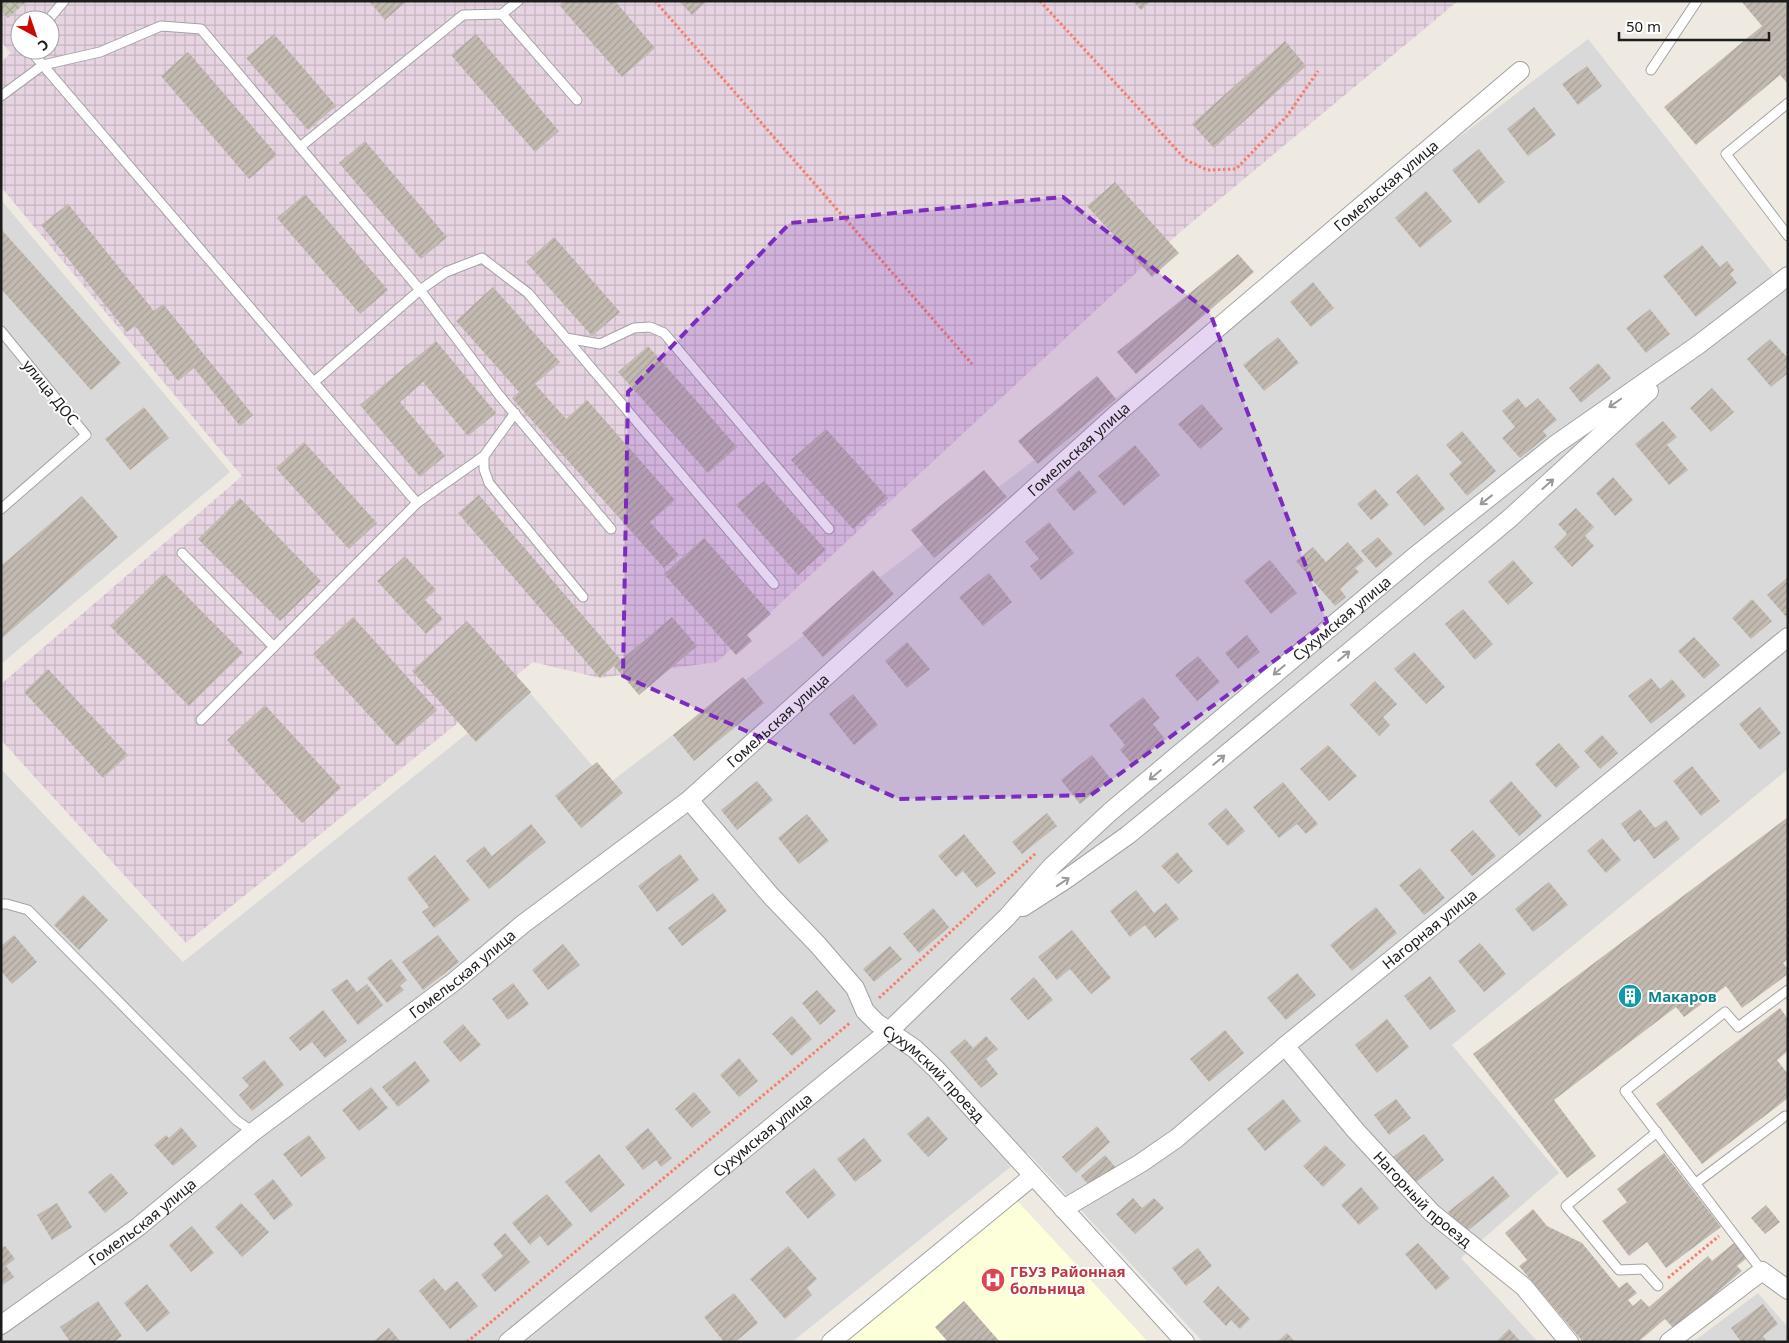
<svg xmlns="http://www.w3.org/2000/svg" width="1789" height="1343" font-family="'Noto Sans',sans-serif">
  <defs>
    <pattern id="industrial-grid" width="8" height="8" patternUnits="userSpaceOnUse" patternTransform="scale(1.25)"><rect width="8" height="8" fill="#e7d4e2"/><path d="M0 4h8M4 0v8" fill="none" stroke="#c6b5c1"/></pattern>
    <pattern id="construction-cross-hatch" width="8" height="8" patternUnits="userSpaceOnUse" patternTransform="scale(1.25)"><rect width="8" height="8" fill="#c1c2ae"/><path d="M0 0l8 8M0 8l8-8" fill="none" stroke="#a5a695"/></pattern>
    <pattern id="building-hatch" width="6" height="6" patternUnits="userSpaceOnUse" patternTransform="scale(1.25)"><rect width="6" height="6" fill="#c2bab1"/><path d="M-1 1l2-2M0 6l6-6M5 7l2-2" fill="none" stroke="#a69f98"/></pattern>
  </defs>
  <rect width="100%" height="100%" fill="#eeeae2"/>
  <g fill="#dad9d9">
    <path d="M1588,39L1788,292V769L1452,1045L1559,1173L1461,1258L1538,1342H1203L1028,1153L792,1342H1V769L183,962L525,687L608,784Z"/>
    <path d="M1,200L230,472L1,664Z"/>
    <path d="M1758,1293L1788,1327V1342H1693Z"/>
  </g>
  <path fill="url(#industrial-grid)" fill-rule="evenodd" d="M1,1H1458L1179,233L717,662L600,678L533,662L186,943L1,740V684L242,476L1,187V62L11,53L1,42ZM20,20H50V50H20Z"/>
  <path fill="#fdffda" d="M1011,1194L1148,1342H821L971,1218Z"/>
  <path fill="url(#construction-cross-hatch)" d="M1,1H27L8,18L1,10Z"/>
  <g fill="url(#building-hatch)">
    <path d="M369,1H407L385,20Z"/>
    <path d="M564,1H615L655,48L622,77L559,5Z"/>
    <path d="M679,1H707L692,15Z"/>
    <path d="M1133,1H1151L1141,10Z"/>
    <path d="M1741,1H1788V84L1780,75L1696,145L1664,107L1762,26Z"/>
    <path d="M274,34L336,106L308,130L246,58Z"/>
    <path d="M476,34L559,131L535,152L451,55Z"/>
    <path d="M1285,41L1306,66L1214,148L1192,124Z"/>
    <path d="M188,52L277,155L249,179L161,76Z"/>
    <path d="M1587,66L1602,86L1578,105L1562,84Z"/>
    <path d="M1534,107L1556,135L1528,156L1507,129Z"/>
    <path d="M365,141L447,237L421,259L339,163Z"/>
    <path d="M1479,149L1505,182L1479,204L1452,170Z"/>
    <path d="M1115,182L1179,253L1152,277L1087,206Z"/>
    <path d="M1426,191L1452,221L1420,248L1395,218Z"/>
    <path d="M305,194L388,290L360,314L277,218Z"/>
    <path d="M68,204L154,311L163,304L253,415L240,426L194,368L178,381L135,326L127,332L41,225Z"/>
    <path d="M1,229L121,363L91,390L1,289Z"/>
    <path d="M554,237L620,312L592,336L526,262Z"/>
    <path d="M1702,245L1720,267L1727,261L1734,270L1730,274L1737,283L1696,317L1663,276Z"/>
    <path d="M1238,254L1254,272L1136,374L1117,352Z"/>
    <path d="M1313,282L1334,308L1311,327L1290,302Z"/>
    <path d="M493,287L560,362L535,384L566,419L587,400L675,500L650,522L679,555L664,568L512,398L519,392L456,321Z"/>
    <path d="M1650,309L1670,334L1646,353L1626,328Z"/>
    <path d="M1278,337L1299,363L1264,391L1243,365Z"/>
    <path d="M1770,339L1788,358V373L1771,387L1747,359Z"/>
    <path d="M436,341L496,413L468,436L423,382L400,402L445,456L420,477L360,405Z"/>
    <path d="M648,346L737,447L708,473L618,372Z"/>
    <path d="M1598,363L1611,378L1581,403L1569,388Z"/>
    <path d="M1097,376L1116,399L1038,464L1018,441Z"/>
    <path d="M1712,388L1734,412L1711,432L1690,408Z"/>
    <path d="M1518,398L1526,408L1538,398L1557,420L1543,431L1547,436L1520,458L1502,438L1515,427L1502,411Z"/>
    <path d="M1202,404L1223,429L1200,449L1178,424Z"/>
    <path d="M144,407L169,438L130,470L105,439Z"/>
    <path d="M1663,421L1677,437L1667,445L1688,470L1669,485L1635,444Z"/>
    <path d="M826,429L888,498L853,529L791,460Z"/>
    <path d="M1462,431L1496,471L1467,496L1449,474L1462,463L1446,445Z"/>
    <path d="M304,442L377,523L349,549L276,468Z"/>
    <path d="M1135,445L1160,475L1124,506L1098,476Z"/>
    <path d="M984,470L1007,497L934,558L911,530Z"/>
    <path d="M1079,470L1097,492L1074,511L1056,490Z"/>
    <path d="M1417,474L1445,509L1424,526L1396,492Z"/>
    <path d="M1613,477L1633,500L1615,516L1596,493Z"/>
    <path d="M764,481L826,550L798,575L736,505Z"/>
    <path d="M1375,489L1389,505L1371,520L1357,504Z"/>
    <path d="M479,495L621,660L672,617L697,646L639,695L614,666L600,678L458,513Z"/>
    <path d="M82,496L118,537L1,639V566Z"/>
    <path d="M240,498L321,581L280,621L198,539Z"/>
    <path d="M1576,508L1594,527L1585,536L1594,546L1572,567L1554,547L1567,534L1558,524Z"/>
    <path d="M1049,522L1074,553L1041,580L1030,566L1039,559L1025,542Z"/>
    <path d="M1378,537L1393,554L1376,568L1361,551Z"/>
    <path d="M704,538L771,614L747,635L752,641L736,655L664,574Z"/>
    <path d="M1348,542L1364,561L1355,568L1359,572L1340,589L1346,597L1335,606L1296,561L1313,547L1326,562Z"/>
    <path d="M405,556L436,590L425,600L443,619L426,634L377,581Z"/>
    <path d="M1270,560L1297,593L1271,614L1244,581Z"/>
    <path d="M1513,560L1533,583L1508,605L1488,582Z"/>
    <path d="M873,570L894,594L823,657L802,633Z"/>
    <path d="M164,573L243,653L189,706L110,626Z"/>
    <path d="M989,573L1012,602L983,626L959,597Z"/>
    <path d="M1788,577V619L1767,595Z"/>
    <path d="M1752,599L1772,621L1751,639L1732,618Z"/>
    <path d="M1463,609L1493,644L1475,660L1445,624Z"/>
    <path d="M353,617L437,710L397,746L313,654Z"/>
    <path d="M467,621L531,692L476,742L412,671Z"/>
    <path d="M1247,635L1260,652L1238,669L1225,653Z"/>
    <path d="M1694,637L1720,665L1704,679L1678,651Z"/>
    <path d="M907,642L930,669L907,688L885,661Z"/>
    <path d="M1414,652L1445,687L1426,704L1394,669Z"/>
    <path d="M1198,656L1220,682L1197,701L1175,675Z"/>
    <path d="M48,669L128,755L103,778L24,692Z"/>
    <path d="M743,677L764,703L694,761L673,735Z"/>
    <path d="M1651,678L1660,689L1672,679L1686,696L1651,724L1628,696Z"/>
    <path d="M1375,681L1397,704L1383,717L1390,725L1379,736L1350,705Z"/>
    <path d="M853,694L878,725L854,745L829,714Z"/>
    <path d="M1143,697L1160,718L1153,724L1165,739L1133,765L1120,750L1125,745L1109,725Z"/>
    <path d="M265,705L341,788L302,823L227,740Z"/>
    <path d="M1760,707L1781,733L1760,750L1739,724Z"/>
    <path d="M1602,735L1618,753L1600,769L1584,751Z"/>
    <path d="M1559,743L1580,767L1556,788L1535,764Z"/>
    <path d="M1328,745L1357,776L1329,801L1300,769Z"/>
    <path d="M1092,755L1111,779L1080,804L1061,780Z"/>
    <path d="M597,762L623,793L581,828L555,796Z"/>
    <path d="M1692,766L1720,801L1701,816L1673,781Z"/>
    <path d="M757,781L773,800L737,830L721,810Z"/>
    <path d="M1511,781L1542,816L1519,836L1489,801Z"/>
    <path d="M1283,782L1318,824L1306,834L1297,824L1279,838L1253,807Z"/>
    <path d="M1226,808L1245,831L1228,846L1208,824Z"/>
    <path d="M1640,809L1655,828L1666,820L1680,839L1654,859L1639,839L1634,842L1621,824Z"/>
    <path d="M1047,813L1057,826L1022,854L1012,842Z"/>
    <path d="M807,814L829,841L799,864L778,838Z"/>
    <path d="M1788,817V959L1783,963L1788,969V974L1742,1008L1726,986L1684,1017L1676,1007L1554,1100L1596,1156L1567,1178L1473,1054Z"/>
    <path d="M531,824L546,842L489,889L466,861L484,846L492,856Z"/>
    <path d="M1473,830L1496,856L1472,876L1450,850Z"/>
    <path d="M964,834L996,873L977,888L963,871L956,877L938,856Z"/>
    <path d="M1602,838L1621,860L1606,873L1587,851Z"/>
    <path d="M1177,852L1193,871L1178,884L1161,866Z"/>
    <path d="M680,854L699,880L657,912L638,886Z"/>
    <path d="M435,855L470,900L434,928L422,912L429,907L407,878Z"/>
    <path d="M1420,868L1445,898L1424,915L1399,885Z"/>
    <path d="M1549,882L1568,905L1533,932L1515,909Z"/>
    <path d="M1136,890L1154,913L1166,903L1179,919L1155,938L1145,925L1130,937L1110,911Z"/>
    <path d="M713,893L727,911L682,946L668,928Z"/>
    <path d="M83,895L108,920L79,950L54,925Z"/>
    <path d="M1376,907L1397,933L1352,971L1330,945Z"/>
    <path d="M933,908L949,927L919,953L903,934Z"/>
    <path d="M1072,930L1111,978L1091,994L1070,969L1057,980L1038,957Z"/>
    <path d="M14,935L37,962L12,984L1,971V946Z"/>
    <path d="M438,935L459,962L423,990L402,962Z"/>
    <path d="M1480,943L1506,974L1484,992L1458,961Z"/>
    <path d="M563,944L580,965L548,990L532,970Z"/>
    <path d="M890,946L902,959L874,982L863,969Z"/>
    <path d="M391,959L407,980L400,986L404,990L387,1003L367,978Z"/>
    <path d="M1297,973L1316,995L1286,1020L1267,998Z"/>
    <path d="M1430,976L1456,1011L1430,1030L1404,996Z"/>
    <path d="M1034,977L1053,1000L1028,1020L1010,999Z"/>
    <path d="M347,979L357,992L367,984L383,1005L358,1025L331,990Z"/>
    <path d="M513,983L529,1004L508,1020L492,999Z"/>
    <path d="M817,990L836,1011L820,1025L802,1003Z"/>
    <path d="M1780,1008L1788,1019V1051L1777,1060L1788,1074V1098L1702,1164L1656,1104Z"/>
    <path d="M323,1010L347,1041L325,1058L312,1042L300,1051L289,1038Z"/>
    <path d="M792,1016L812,1039L792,1056L772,1034Z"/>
    <path d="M1387,1019L1409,1047L1377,1073L1355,1045Z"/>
    <path d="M463,1024L481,1045L460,1062L443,1042Z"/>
    <path d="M1225,1030L1244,1053L1209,1082L1190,1059Z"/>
    <path d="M986,1036L998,1049L986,1059L998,1074L981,1088L950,1052L965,1039L973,1048Z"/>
    <path d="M739,1058L758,1081L739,1097L720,1075Z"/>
    <path d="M264,1060L284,1085L252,1111L239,1095L249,1086L242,1078Z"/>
    <path d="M415,1061L430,1081L398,1107L382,1087Z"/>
    <path d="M371,1087L388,1108L359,1131L342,1110Z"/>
    <path d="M694,1092L711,1112L692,1128L675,1109Z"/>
    <path d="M1283,1099L1301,1121L1265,1151L1247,1129Z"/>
    <path d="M1396,1099L1411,1118L1389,1135L1374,1115Z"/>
    <path d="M928,1116L948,1139L928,1157L907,1134Z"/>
    <path d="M1097,1126L1110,1142L1076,1173L1062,1157Z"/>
    <path d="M181,1127L197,1146L173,1166L154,1145L166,1135L169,1138Z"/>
    <path d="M648,1128L672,1158L661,1167L656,1160L643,1170L625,1147Z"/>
    <path d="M1424,1134L1444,1160L1414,1184L1393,1157Z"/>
    <path d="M309,1135L326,1158L301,1177L283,1154Z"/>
    <path d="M864,1138L882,1161L855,1182L837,1159Z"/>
    <path d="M1325,1145L1346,1165L1323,1187L1303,1166Z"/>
    <path d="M1664,1153L1721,1227L1666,1268L1647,1242L1629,1256L1602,1221L1627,1202L1617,1189Z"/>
    <path d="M599,1154L625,1185L591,1213L565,1182Z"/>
    <path d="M1105,1155L1117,1169L1092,1189L1081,1176Z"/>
    <path d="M814,1168L836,1195L808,1219L785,1192Z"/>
    <path d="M111,1173L128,1193L105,1213L88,1192Z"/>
    <path d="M1493,1176L1510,1196L1465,1233L1448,1212Z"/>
    <path d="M273,1179L293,1205L274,1220L254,1194Z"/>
    <path d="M1361,1187L1379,1208L1359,1225L1341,1205Z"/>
    <path d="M547,1194L573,1225L548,1246L540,1236L530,1245L512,1223Z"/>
    <path d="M1133,1198L1142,1208L1154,1198L1164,1208L1135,1234L1116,1214Z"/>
    <path d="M57,1203L72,1227L52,1240L37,1215Z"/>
    <path d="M241,1203L269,1232L242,1257L215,1227Z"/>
    <path d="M1766,1205L1780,1222L1765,1234L1751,1218Z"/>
    <path d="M1533,1209L1547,1226L1582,1243L1619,1288L1627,1282L1637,1293L1628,1300L1633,1306L1641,1299L1649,1307L1708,1256L1712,1261L1734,1243L1747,1258L1737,1266L1742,1271L1674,1329L1665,1319L1638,1342H1583L1519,1266L1527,1260L1505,1233Z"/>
    <path d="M192,1226L214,1253L191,1272L169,1245Z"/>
    <path d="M505,1233L530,1262L495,1292L481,1275L503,1256L493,1244Z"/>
    <path d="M1418,1243L1450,1278L1436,1290L1405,1254Z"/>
    <path d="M5,1246L15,1259L6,1266L14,1277L1,1286V1248Z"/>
    <path d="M788,1246L817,1279L807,1288L812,1295L785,1319L750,1279Z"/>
    <path d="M1198,1248L1212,1266L1186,1286L1172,1268Z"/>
    <path d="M434,1278L445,1291L457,1281L478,1306L450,1329L419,1291Z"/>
    <path d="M147,1284L170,1313L147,1332L124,1303Z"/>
    <path d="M1218,1286L1250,1319L1240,1329L1231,1320L1226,1326L1203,1302Z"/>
    <path d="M734,1293L758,1323L735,1342H724L704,1317Z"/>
    <path d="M98,1301L122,1336L114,1342H70L60,1327Z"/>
    <path d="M964,1301L1000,1342H948L935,1327Z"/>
    <path d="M1763,1304L1778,1324L1763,1336L1767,1342H1741L1731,1328Z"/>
    <path d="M389,1328L401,1342H373Z"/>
    <path d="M1509,1329L1521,1342H1496Z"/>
    <path d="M1287,1333L1295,1342H1277Z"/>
  </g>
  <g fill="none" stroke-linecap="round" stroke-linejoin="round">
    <g stroke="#a3a3a3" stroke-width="11">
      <g id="service">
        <path d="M502,14L577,100"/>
        <path d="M48,20L64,1"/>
        <path d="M30,50L417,503L201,720"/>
        <path d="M1651,70L1697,1"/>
        <path d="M1,96L43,65L100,52L161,26L201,29L420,290L446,272L482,258L528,293L774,584"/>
        <path d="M1788,103L1726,154L1788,236"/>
        <path d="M300,147L463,15L502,14L518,1"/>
        <path d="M1,331L86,435L1,509"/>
        <path d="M566,338L600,344L634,328L650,327L664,333L829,529"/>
        <path d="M314,382L420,290L499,395L611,529"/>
        <path d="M515,413L484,456V469L489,483L583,597"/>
        <path d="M417,503L484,456"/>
        <path d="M182,553L274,647"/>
        <path d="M1,904H7L28,910L236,1120L253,1132"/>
        <path d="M1657,1132L1566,1206L1619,1270L1643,1269L1658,1286"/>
        <path d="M1696,1183L1785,1116"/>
        <path d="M1762,1271L1625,1091L1725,1012L1738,1027L1788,990"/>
      </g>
    </g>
    <g stroke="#a3a3a3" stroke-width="20">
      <g id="minor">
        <path id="s1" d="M689,800L771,896L818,945L855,988L865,1011L877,1023L915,1049L936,1069L1185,1342"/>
        <path d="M1023,907L1065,880L1128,835L1188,786L1509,519L1649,391"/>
        <path id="s2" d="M1285,1046L1356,1131L1432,1213L1524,1287L1569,1342"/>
        <path id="s3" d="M1063,1209L1141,1163L1177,1138L1285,1046L1788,637"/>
        <path id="s4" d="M1,1325L138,1227L253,1132L455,981L523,924L689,800L1120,411L1520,71"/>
        <path id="s5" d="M508,1342L889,1031L1007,917L1051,867L1110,812L1419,553L1555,445L1698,345L1788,276"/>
        <path d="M831,1342L1033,1176"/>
        <path d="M1669,1342L1762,1271L1788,1290"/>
      </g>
    </g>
    <g stroke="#f87d68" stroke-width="3" stroke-dasharray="2.5 2.5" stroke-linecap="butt">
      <path d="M655,1L972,364"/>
      <path d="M1040,1L1186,160L1207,170L1236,169L1287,116L1318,71"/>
      <path d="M879,998L1036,853"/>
      <path d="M1668,1278L1719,1236"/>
      <path d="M467,1342L851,1022"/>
    </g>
    <use href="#service" stroke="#fff" stroke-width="9"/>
    <use href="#minor" stroke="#fff" stroke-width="18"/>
  </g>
  <defs><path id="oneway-shaft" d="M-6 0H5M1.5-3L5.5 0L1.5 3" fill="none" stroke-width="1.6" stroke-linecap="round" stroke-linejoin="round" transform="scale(1.25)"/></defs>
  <g stroke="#999">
    <use href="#oneway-shaft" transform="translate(1615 403) rotate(145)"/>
    <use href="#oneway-shaft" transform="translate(1548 484) rotate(-42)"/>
    <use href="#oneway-shaft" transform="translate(1486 500) rotate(142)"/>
    <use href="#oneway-shaft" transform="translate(1344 656) rotate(-40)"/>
    <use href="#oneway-shaft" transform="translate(1279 670) rotate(140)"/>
    <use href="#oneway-shaft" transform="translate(1219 760) rotate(-40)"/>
    <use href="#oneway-shaft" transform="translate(1155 775) rotate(140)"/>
    <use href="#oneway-shaft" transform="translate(1063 882) rotate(-34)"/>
  </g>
  <path fill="#7b2cbf" fill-opacity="0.2" stroke="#7b2cbf" stroke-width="4" stroke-dasharray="10 6" stroke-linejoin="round" d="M1063,197L1210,313L1327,622L1091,795L899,799L623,676L628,392L790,223Z"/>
  <defs>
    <g id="building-disc" transform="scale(1.25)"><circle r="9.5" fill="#0f9aa8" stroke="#fff"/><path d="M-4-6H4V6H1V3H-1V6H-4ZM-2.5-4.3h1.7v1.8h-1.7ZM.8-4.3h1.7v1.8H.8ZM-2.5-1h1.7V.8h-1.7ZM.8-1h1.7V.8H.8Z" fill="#fff"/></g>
    <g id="hospital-disc" transform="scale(1.25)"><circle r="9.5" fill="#e0444e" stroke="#fff"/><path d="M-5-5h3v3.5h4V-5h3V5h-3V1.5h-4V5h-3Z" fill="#fff"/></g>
  </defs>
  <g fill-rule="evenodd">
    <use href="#building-disc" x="1630" y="996"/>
    <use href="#hospital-disc" x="993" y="1280"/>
  </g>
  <g text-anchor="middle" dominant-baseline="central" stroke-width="4" stroke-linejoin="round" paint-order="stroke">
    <g font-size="15" fill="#1c1c1c" stroke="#fff">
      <text stroke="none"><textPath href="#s4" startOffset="1795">Гомельская улица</textPath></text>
      <text transform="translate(51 392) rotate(51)">улица ДОС</text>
      <text stroke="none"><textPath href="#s4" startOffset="1390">Гомельская улица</textPath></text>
      <text stroke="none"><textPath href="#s5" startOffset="1105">Сухумская улица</textPath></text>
      <text stroke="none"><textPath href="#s4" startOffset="985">Гомельская улица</textPath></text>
      <text stroke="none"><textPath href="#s3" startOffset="462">Нагорная улица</textPath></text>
      <text stroke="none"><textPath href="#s4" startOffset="580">Гомельская улица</textPath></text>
      <text stroke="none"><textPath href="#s1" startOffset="369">Сухумский проезд</textPath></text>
      <text stroke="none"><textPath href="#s5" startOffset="328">Сухумская улица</textPath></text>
      <text stroke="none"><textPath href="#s2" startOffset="206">Нагорный проезд</textPath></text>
      <text stroke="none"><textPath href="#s4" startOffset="175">Гомельская улица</textPath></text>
    </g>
    <g font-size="15" font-weight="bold" fill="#0d838f" stroke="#fff" text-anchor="start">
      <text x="1648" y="996">Макаров</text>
    </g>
    <g font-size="15" font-weight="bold" fill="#be3a42" stroke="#fff" text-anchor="start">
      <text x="1010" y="1271">ГБУЗ Районная<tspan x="1010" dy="17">больница</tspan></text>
    </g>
  </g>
  <rect width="1789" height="1343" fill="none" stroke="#1c1c1c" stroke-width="5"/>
  <g transform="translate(35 35) rotate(140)"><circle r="24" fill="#ffffff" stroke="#a4a4a4"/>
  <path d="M0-4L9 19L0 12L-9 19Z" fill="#c70a02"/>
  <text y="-8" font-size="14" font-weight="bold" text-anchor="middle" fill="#1c1c1c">С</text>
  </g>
  <path d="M1619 32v8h150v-8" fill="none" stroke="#1c1c1c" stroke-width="2.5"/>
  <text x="1626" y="32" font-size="15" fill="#1c1c1c" stroke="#ffffff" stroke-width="4" paint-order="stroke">50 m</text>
</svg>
